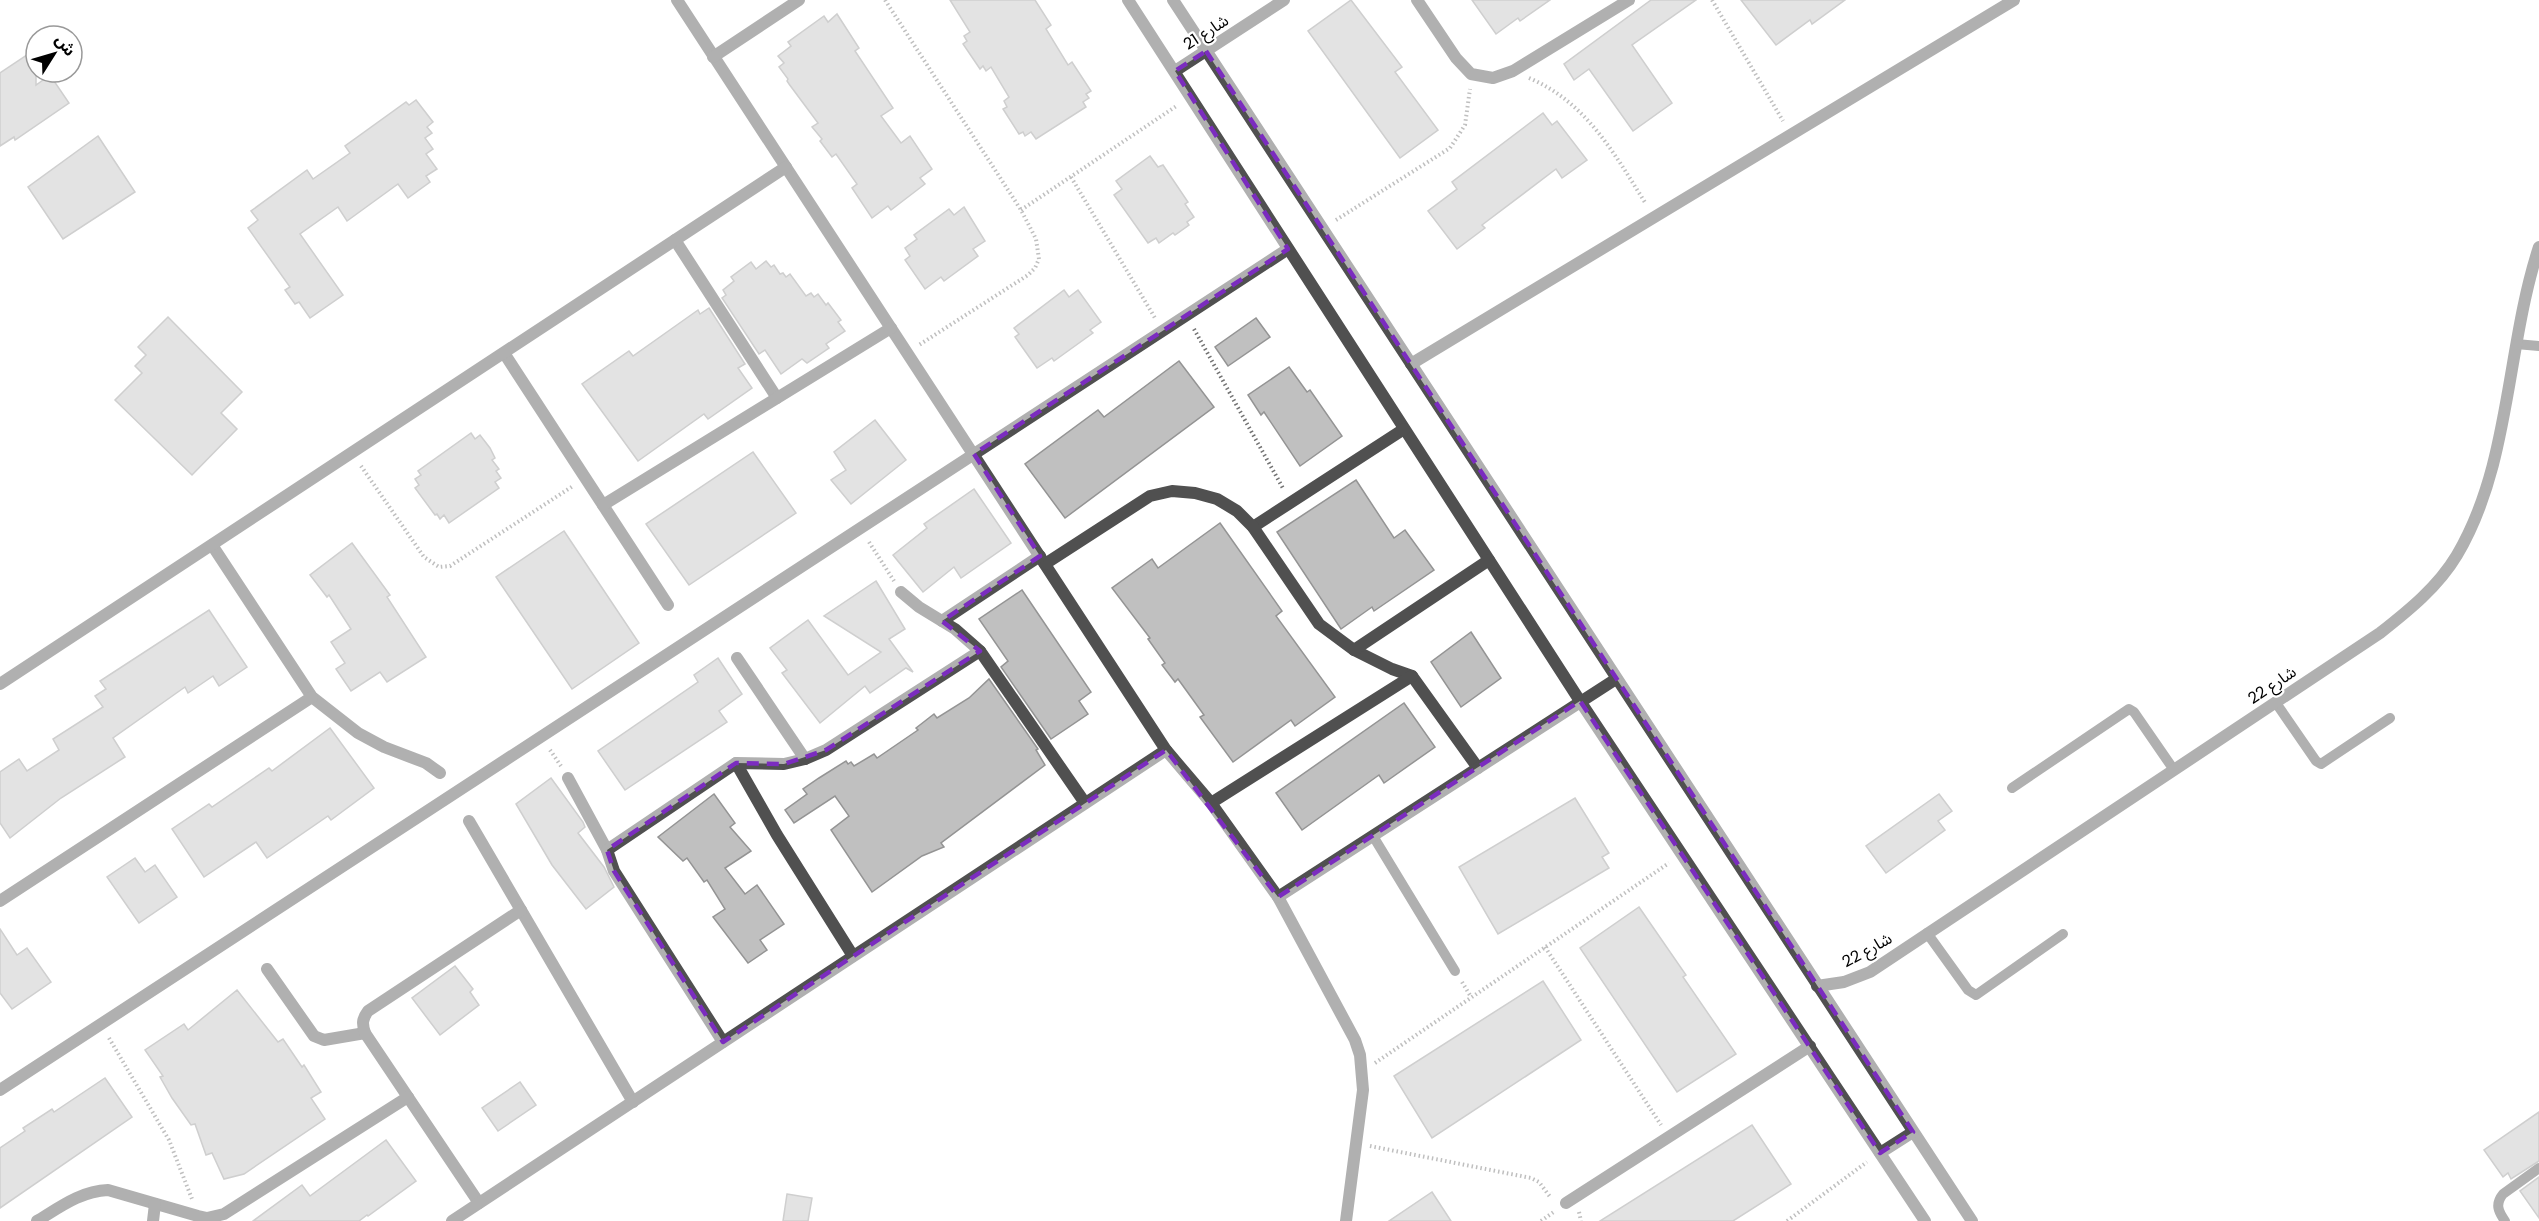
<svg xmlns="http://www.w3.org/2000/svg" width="2539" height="1221" font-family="Poppins,'Noto Sans Arabic',sans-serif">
  <rect width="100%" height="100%" fill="#fff"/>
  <g fill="#c0c0c0" stroke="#949494" stroke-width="1.5">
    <path d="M950,0H1035L1051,25L1046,29L1068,65L1072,62L1091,91L1086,94L1089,98L1083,102L1086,107L1036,139L1031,132L1025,136L1023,132L1019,134L1003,109L1007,107L1004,101L1009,97L991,67L986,71L983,66L980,69L963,44L967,41L964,36L970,32Z"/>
    <path d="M1351,0L1402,67L1395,72L1438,130L1400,158L1308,31Z"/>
    <path d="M1472,0H1550L1520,21L1518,18L1496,34Z"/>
    <path d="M1651,0H1696L1632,45L1672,103L1633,131L1589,69L1574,80L1564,64Z"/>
    <path d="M1741,0H1845L1812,24L1810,20L1776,45Z"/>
    <path d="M837,14L859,48L855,51L893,108L881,116L901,143L910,136L932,169L920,178L925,184L891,210L888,206L872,218L852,188L857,184L836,154L832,157L820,141L822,139L812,127L818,123L789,84L787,81L788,79L779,67L784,63L778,56L791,46L788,42L824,16L828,22Z"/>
    <path d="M36,49V85L50,75L69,103L15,140L14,137L0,146V73Z"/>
    <path d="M416,100L433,122L427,127L432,133L425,138L433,149L426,154L437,169L426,176L430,182L408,198L398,184L347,221L338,207L300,234L343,295L310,318L299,302L295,304L285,290L290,287L248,228L258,220L251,211L307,170L313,179L350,153L345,146L406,102L409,105Z"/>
    <path d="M1543,113L1552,125L1557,121L1587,160L1562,178L1556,169L1482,225L1485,228L1457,249L1428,211L1457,189L1452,182Z"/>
    <path d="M98,136L135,192L63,239L28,187Z"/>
    <path d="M1150,156L1158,167L1163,165L1188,202L1185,204L1194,217L1187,222L1189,225L1175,235L1173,233L1159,243L1156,238L1148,243L1114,195L1122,189L1116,181Z"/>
    <path d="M964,207L985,241L973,249L978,256L944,281L941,277L925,289L905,260L910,256L905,248L917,239L914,235L949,209L954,215Z"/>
    <path d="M766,261L771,267L774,265L780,274L783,273L786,277L790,274L806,296L811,293L814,297L818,294L826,305L828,303L841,320L838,322L845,331L826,344L829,348L807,363L802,359L781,374L765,350L759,354L722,298L726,295L723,290L734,281L731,277L751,262L756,269Z"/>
    <path d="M1064,290L1069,297L1078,290L1101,322L1090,330L1093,333L1054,361L1052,358L1037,368L1015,337L1019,334L1014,328Z"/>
    <path d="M709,308L745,364L738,368L752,388L708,419L704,414L638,461L582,384L629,351L633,356L698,310L700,314Z"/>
    <path d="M168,317L242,392L221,413L237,429L192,475L115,400L142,373L135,366L146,355L138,347Z"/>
    <path d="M1256,318L1270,337L1228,366L1215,347Z"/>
    <path d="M1179,361L1214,407L1065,518L1025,464L1098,410L1104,417Z"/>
    <path d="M1289,367L1307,392L1310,390L1342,436L1300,466L1264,412L1261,415L1248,395Z"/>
    <path d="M875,420L906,460L851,504L831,480L846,470L834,452Z"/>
    <path d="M471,433L475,439L480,435L490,448L495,458L492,460L499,469L496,471L501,478L495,482L499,488L449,523L444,515L440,519L437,514L435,515L415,488L419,485L415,479L421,475L418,471Z"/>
    <path d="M753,452L796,513L689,585L646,524Z"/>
    <path d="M1356,480L1394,538L1405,530L1434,570L1374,611L1372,607L1341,629L1277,532Z"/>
    <path d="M974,489L1011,543L961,578L954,567L923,592L893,555L927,528L924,524Z"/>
    <path d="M1220,523L1282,611L1276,616L1335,697L1295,726L1291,720L1233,762L1200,717L1204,715L1178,679L1175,682L1162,665L1165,663L1148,639L1150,638L1112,588L1152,559L1158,568Z"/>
    <path d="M564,531L639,643L572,689L496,577Z"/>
    <path d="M352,543L390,595L387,597L426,657L387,682L380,672L351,691L336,669L345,663L331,642L351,629L329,595L327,597L310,575Z"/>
    <path d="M876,581L905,629L889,639L913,672L906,668L870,693L865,686L820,723L782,673L787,670L770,648L808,620L848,675L881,652L824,616Z"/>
    <path d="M1022,590L1091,692L1079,701L1088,714L1051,739L1001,667L1008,661L979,619Z"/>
    <path d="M209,610L247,667L219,686L213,676L188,693L185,687L113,738L125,757L61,798L10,838L0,823V772L19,759L27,771L59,750L53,739L103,707L95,696L106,689L100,681Z"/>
    <path d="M1471,632L1501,678L1461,707L1431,662Z"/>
    <path d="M718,658L742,694L719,711L727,722L625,790L598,751L698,682L694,675Z"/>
    <path d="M989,679L1038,749L1036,750L1045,765L941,843L944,847L922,856L872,892L831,830L849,816L835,796L794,823L785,810L807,794L803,789L819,778L846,761L848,764L851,762L854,766L874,754L877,758L918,730L916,728L934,714L937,718L969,698Z"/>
    <path d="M1404,703L1435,747L1384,783L1379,775L1302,830L1276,793Z"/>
    <path d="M330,728L374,788L331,820L328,816L267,858L256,842L204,877L172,829L209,804L212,807L269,768L272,771Z"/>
    <path d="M551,778L583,822L585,827L578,833L604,867L614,887L586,909L552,865L516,804Z"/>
    <path d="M714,794L735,823L730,827L751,851L725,868L745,894L757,885L784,924L760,940L767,950L748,963L713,917L725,909L707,880L704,882L687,858L683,861L658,837Z"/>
    <path d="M1939,794L1952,811L1938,821L1945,830L1886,873L1866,846Z"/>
    <path d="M1575,798L1609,853L1602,857L1609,868L1498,934L1459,867Z"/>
    <path d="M135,858L145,872L155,865L177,897L139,923L107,877Z"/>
    <path d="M1639,907L1686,975L1683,977L1736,1054L1677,1092L1580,948Z"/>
    <path d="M0,929L17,955L27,948L51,982L12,1009L0,993Z"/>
    <path d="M455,966L473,989L470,992L479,1005L440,1035L412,998Z"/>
    <path d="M1543,981L1581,1040L1432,1138L1394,1076Z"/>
    <path d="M237,990L278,1042L283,1039L302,1067L304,1065L321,1092L311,1098L325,1119L244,1174L224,1179L212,1153L206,1155L195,1124L191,1125L172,1098L160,1077L163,1076L145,1050L184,1024L188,1030Z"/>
    <path d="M105,1078L132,1117L0,1208V1148L25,1131L23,1128L52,1109L54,1112Z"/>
    <path d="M520,1082L536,1105L498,1131L482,1108Z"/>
    <path d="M2539,1112V1161L2511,1179L2508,1173L2503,1177L2484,1150Z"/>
    <path d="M1752,1125L1791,1184L1733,1221H1600Z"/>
    <path d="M386,1140L416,1181L368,1216L367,1215L359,1221H253L302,1185L310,1196Z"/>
    <path d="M2539,1177V1218L2520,1191Z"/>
    <path d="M1432,1192L1451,1221H1389Z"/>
    <path d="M787,1194L812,1198L808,1221H783Z"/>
  </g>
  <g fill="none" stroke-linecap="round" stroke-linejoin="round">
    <g stroke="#727272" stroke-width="4" stroke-dasharray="1.5 3" stroke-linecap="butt">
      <path d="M885,0L1021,210L1036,239L1039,259L1035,268L1028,275L919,345"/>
      <path d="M1712,0L1783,121"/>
      <path d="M1529,78C1586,102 1614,153 1646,204"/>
      <path d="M1071,177L1155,318"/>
      <path d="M1021,210L1178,105"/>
      <path d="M1336,220L1450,148L1465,125L1470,89"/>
      <path d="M1194,329L1284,490"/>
      <path d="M361,466L424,557L439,567L450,566L573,486"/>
      <path d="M869,542L894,581"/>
      <path d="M550,750L561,766"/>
      <path d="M1545,947L1661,1125"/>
      <path d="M1462,982L1471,997"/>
      <path d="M109,1038L169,1140L192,1199"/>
      <path d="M1375,1063L1669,863"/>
      <path d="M1370,1146L1531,1178L1539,1182L1551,1198"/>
      <path d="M1579,1212L1581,1221"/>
      <path d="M1541,1221L1555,1211"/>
      <path d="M1787,1221L1867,1162"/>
    </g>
    <g stroke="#505050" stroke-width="10">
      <path d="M2516,344L2539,346"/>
      <path d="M2276,703L2316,761L2321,764L2390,718"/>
      <path d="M2012,788L2129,709L2134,712L2174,770"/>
      <path d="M1373,836L1455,971"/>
      <path d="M1927,933L1968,990L1976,995L2063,934"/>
      <path d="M2505,1221C2498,1211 2495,1204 2503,1194L2539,1168"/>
    </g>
    <g stroke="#505050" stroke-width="12">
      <path d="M677,0L1166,750L1211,803L1278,897L1355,1040L1360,1055L1363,1090L1346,1221"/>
      <path d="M1128,0L1580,701L1925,1221"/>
      <path d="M1173,0L1972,1221"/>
      <path d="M1417,0L1456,58L1471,74L1493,78L1513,71L1629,0"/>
      <path d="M713,57L799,0"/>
      <path d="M1175,71L1284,0"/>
      <path d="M675,240L777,398"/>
      <path d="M504,353L668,605"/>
      <path d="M1411,364L2014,0"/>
      <path d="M603,505L891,328"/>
      <path d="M1253,527L1404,429"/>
      <path d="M212,545L312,697L358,733L384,747L426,763L440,773"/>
      <path d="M1045,564L1150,496L1172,491L1195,493L1217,499L1237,511L1253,527L1319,624L1354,650L1392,669L1412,676L1478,768"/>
      <path d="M901,592L919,607L955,629L980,651L1085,803"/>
      <path d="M942,621L1040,556"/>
      <path d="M1354,650L1489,560"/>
      <path d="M737,658L805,759"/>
      <path d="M0,684L786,167"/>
      <path d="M736,763L777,835L853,956"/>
      <path d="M568,778L607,850L614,871L723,1042"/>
      <path d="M1211,803L1412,676"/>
      <path d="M469,821L633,1102"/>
      <path d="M607,850L736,763L784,764L805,759L826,750L980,651"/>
      <path d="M1278,897L1616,679"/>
      <path d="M0,901L312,697"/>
      <path d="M267,969L314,1036L324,1040L365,1033"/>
      <path d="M1817,986L1844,982L1870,972L2380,633C2408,611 2438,587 2457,555C2511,464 2506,347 2539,247"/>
      <path d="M0,1090L1288,249"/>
      <path d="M1880,1153L1913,1132"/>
      <path d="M479,1203L365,1033C362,1024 362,1019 368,1011L521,910"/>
      <path d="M1566,1203L1810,1046"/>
      <path d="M37,1221C60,1207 81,1191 108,1190L198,1216L207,1218L224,1214L408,1097"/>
      <path d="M153,1221L155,1204"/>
      <path d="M452,1221L1166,750"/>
    </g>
  </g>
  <path d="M0 0H2539V1221H0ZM1206,51L1913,1132L1880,1153L1580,701L1278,897L1166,750L723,1042L614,871L607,850L736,763L784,764L826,750L980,651L942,621L1040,556L974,454L1288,249L1175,71Z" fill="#fff" fill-opacity=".55" fill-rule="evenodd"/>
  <path fill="none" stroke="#7b2cbf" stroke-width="4.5" stroke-dasharray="12 8" stroke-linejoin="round" d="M1206,51L1913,1132L1880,1153L1580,701L1278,897L1166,750L723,1042L614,871L607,850L736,763L784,764L826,750L980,651L942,621L1040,556L974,454L1288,249L1175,71Z"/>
  <g text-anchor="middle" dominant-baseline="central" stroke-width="4.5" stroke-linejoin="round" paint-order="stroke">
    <g font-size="16" fill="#000" stroke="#fff">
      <text transform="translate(1206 32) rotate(-33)">شارع 21</text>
      <text transform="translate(2272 685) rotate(-34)">شارع 22</text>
      <text transform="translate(1867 950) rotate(-29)">شارع 22</text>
    </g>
  </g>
  <g transform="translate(54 54) rotate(53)"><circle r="28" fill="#ffffff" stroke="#999999" stroke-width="1.5"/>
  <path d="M0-4.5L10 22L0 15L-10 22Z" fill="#000000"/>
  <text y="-9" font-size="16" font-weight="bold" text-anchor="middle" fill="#000000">ش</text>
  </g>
</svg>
